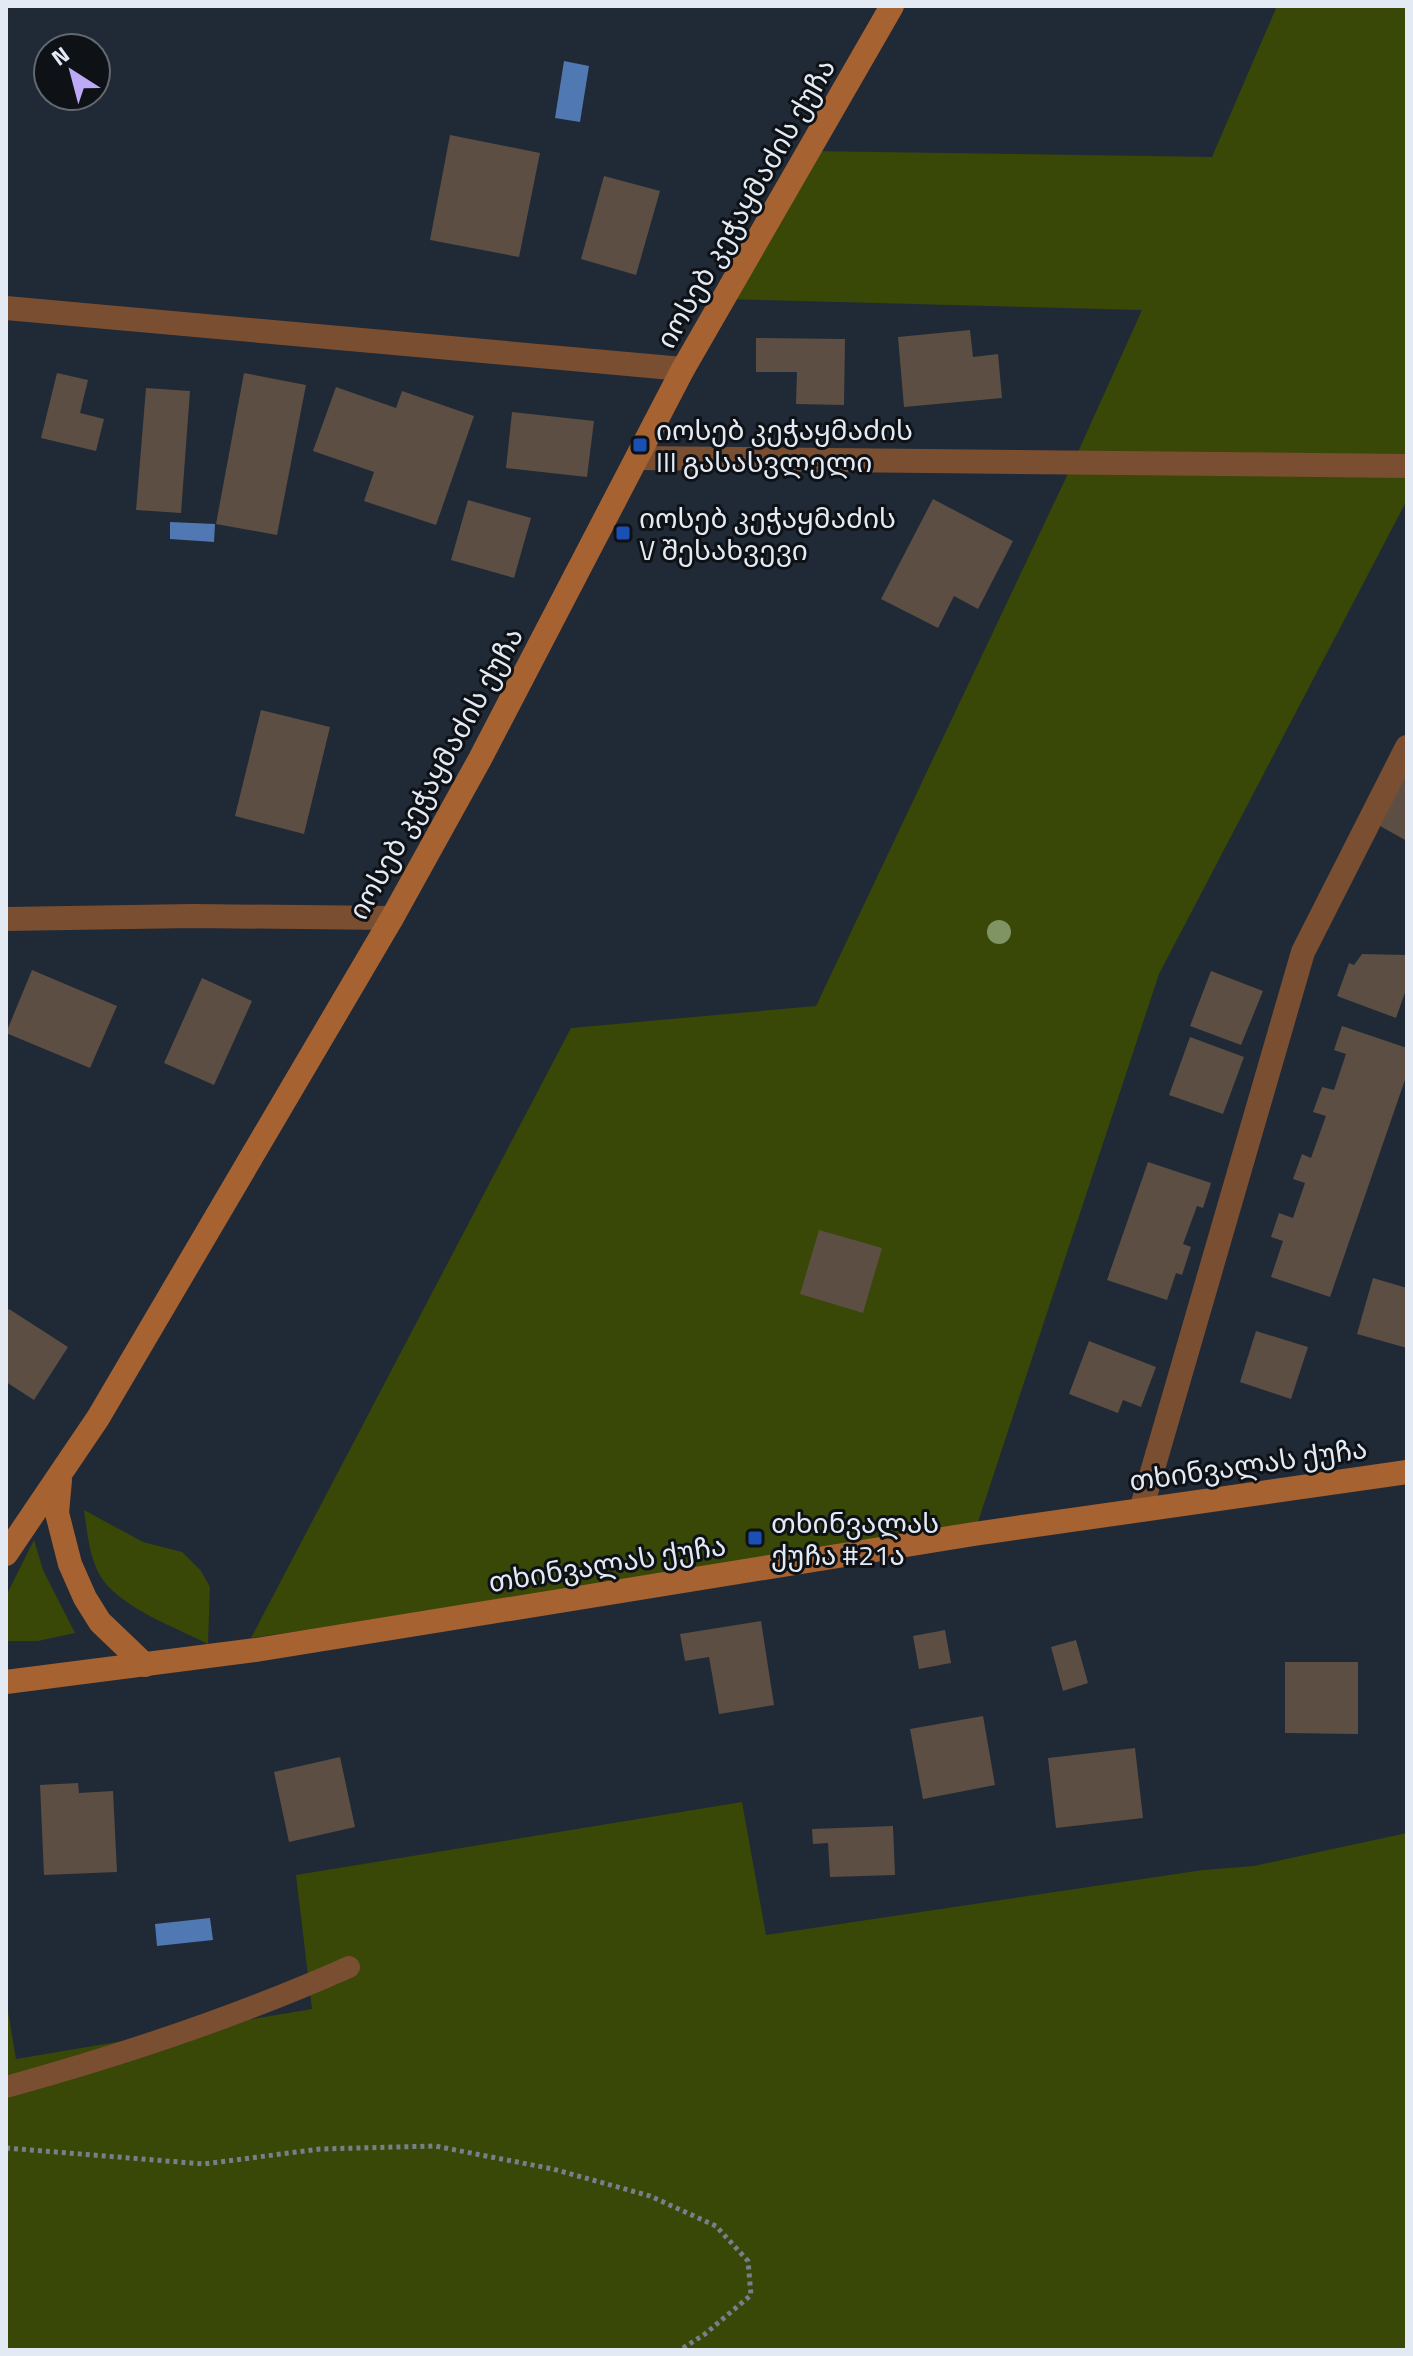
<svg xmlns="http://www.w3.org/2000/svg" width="1413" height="2356" font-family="'Titillium Web','Noto Sans Georgian',sans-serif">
  <rect width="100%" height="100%" fill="#202936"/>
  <g fill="#394707">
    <path d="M1277,6H1407V500L1159,974L974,1534L251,1638L571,1028L816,1006L1073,463L1142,310L723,299L810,151L1212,157Z"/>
    <path d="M84,1510L143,1542L182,1552L201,1571L210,1587L208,1644C175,1627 115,1606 98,1572C89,1553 87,1531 84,1510Z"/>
    <path d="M34,1540L43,1570L75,1633L38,1641H6V1596Z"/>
    <path d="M742,1802L766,1935L1203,1870L1254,1866L1407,1833V2350H6V1999L16,2059L312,2009L296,1875Z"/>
  </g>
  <g fill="#5078b2">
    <path d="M564,61L589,66L580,122L555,118Z"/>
    <path d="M170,522L215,524L214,542L170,539Z"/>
    <path d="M210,1918L213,1940L157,1946L155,1924Z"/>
  </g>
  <g fill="#5c4e43">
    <path d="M450,135L540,153L519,257L430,240Z"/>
    <path d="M604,176L660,191L636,275L581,259Z"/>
    <path d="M970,330L973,357L998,354L1002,398L904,407L898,337Z"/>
    <path d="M756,338L845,339L844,405L796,404L797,372H756Z"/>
    <path d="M57,373L88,380L80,413L104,419L96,451L41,438Z"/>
    <path d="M244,373L306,385L277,535L216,524Z"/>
    <path d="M336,387L396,408L402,391L474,416L436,525L364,501L374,472L313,451Z"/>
    <path d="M146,388L190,391L181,513L136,510Z"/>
    <path d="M512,412L594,421L587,477L506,468Z"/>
    <path d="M933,499L1013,541L978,609L954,596L938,628L881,599Z"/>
    <path d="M468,500L531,518L514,578L451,560Z"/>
    <path d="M261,710L330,727L304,834L235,816Z"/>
    <path d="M1407,758V841L1371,821Z"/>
    <path d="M1362,954L1407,955V987L1396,1018L1337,996L1349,963L1354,965Z"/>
    <path d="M32,970L117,1006L90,1068L6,1033Z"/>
    <path d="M1211,971L1263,991L1241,1045L1190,1026Z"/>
    <path d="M202,978L252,1001L214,1085L164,1063Z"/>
    <path d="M1342,1026L1407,1048V1074L1330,1297L1271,1277L1283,1241L1271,1237L1279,1213L1293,1218L1305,1183L1293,1179L1302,1154L1311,1158L1326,1116L1313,1112L1322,1087L1334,1090L1346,1054L1334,1050Z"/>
    <path d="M1190,1037L1244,1057L1223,1114L1169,1095Z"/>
    <path d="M1148,1162L1211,1183L1203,1208L1197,1206L1183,1244L1191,1247L1182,1275L1176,1273L1167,1300L1107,1280Z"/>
    <path d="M819,1230L882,1248L863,1313L800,1294Z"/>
    <path d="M1373,1278L1407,1288V1348L1357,1334Z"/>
    <path d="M9,1309L68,1347L34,1400L6,1382V1314Z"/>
    <path d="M1256,1331L1308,1347L1291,1399L1240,1382Z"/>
    <path d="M1089,1341L1156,1367L1141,1407L1123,1400L1118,1413L1069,1394Z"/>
    <path d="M761,1621L774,1705L719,1714L709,1657L685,1661L680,1634Z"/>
    <path d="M945,1630L951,1663L919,1669L913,1636Z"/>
    <path d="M1076,1640L1088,1683L1063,1691L1051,1647Z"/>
    <path d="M1285,1662H1358V1734L1285,1733Z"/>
    <path d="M983,1716L995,1785L923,1799L910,1729Z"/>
    <path d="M1135,1748L1143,1818L1056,1828L1048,1758Z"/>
    <path d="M340,1757L355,1827L289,1842L274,1772Z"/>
    <path d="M78,1783L79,1793L113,1791L117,1872L44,1875L40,1785Z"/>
    <path d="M893,1826L895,1875L830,1877L828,1843L813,1844L812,1829Z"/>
  </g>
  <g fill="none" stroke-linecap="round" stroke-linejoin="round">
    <path stroke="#777f8a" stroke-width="5" stroke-dasharray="4 4" stroke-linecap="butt" d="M6,2148L204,2164L320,2149L435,2146L553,2169L650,2196L716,2226L748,2261L751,2295L705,2334L680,2350"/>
    <path stroke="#7a4e31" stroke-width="22" d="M6,2087C122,2055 239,2016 349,1967"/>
    <g stroke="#7a4e31" stroke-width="24">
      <path d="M6,308L683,369"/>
      <path d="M637,458L1407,466"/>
      <path d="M6,919L193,916L392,918"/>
      <path d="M1141,1510L1303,952L1407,747"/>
    </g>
    <g stroke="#a66230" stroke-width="24">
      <path d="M60,1480L57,1513L70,1564L85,1598L100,1622L145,1665"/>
      <path d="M6,1554L98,1418L392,918L480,759L683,369L892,6"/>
      <path d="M6,1682L256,1650L974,1534L1407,1472"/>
    </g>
  </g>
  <circle fill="#809463" cx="999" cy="932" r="12"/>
  <g fill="#1a4fb4" stroke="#0e1217" stroke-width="3">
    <rect x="632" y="437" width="16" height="16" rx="4"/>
    <rect x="615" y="525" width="16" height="16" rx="4"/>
    <rect x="747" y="1530" width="16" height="16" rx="4"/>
  </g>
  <g text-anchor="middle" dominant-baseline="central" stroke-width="6" stroke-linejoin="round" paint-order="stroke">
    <g font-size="28" fill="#e4eaf3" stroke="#0e1217">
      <text transform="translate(745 203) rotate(-60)">იოსებ კეჭაყმაძის ქუჩა</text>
      <text transform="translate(435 773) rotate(-61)">იოსებ კეჭაყმაძის ქუჩა</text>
      <text transform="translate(1248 1464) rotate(-8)">თხინვალას ქუჩა</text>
      <text transform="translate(607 1563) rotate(-9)">თხინვალას ქუჩა</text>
    </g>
    <g font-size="28" fill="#e4eaf3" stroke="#0e1217" text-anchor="start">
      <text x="656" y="429">იოსებ კეჭაყმაძის<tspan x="656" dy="32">III გასასვლელი</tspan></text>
      <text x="639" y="517">იოსებ კეჭაყმაძის<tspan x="639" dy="32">V შესახვევი</tspan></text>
      <text x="771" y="1522">თხინვალას<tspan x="771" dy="32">ქუჩა #21ა</tspan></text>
    </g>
  </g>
  <rect width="1413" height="2356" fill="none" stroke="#e4eaf3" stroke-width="16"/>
  <g transform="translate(72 72) rotate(324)"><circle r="38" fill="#0e1217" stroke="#64686f" stroke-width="2"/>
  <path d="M0-6L14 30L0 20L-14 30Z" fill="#bcaaf6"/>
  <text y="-12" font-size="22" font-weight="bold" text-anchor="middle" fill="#e4eaf3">N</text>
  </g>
</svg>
